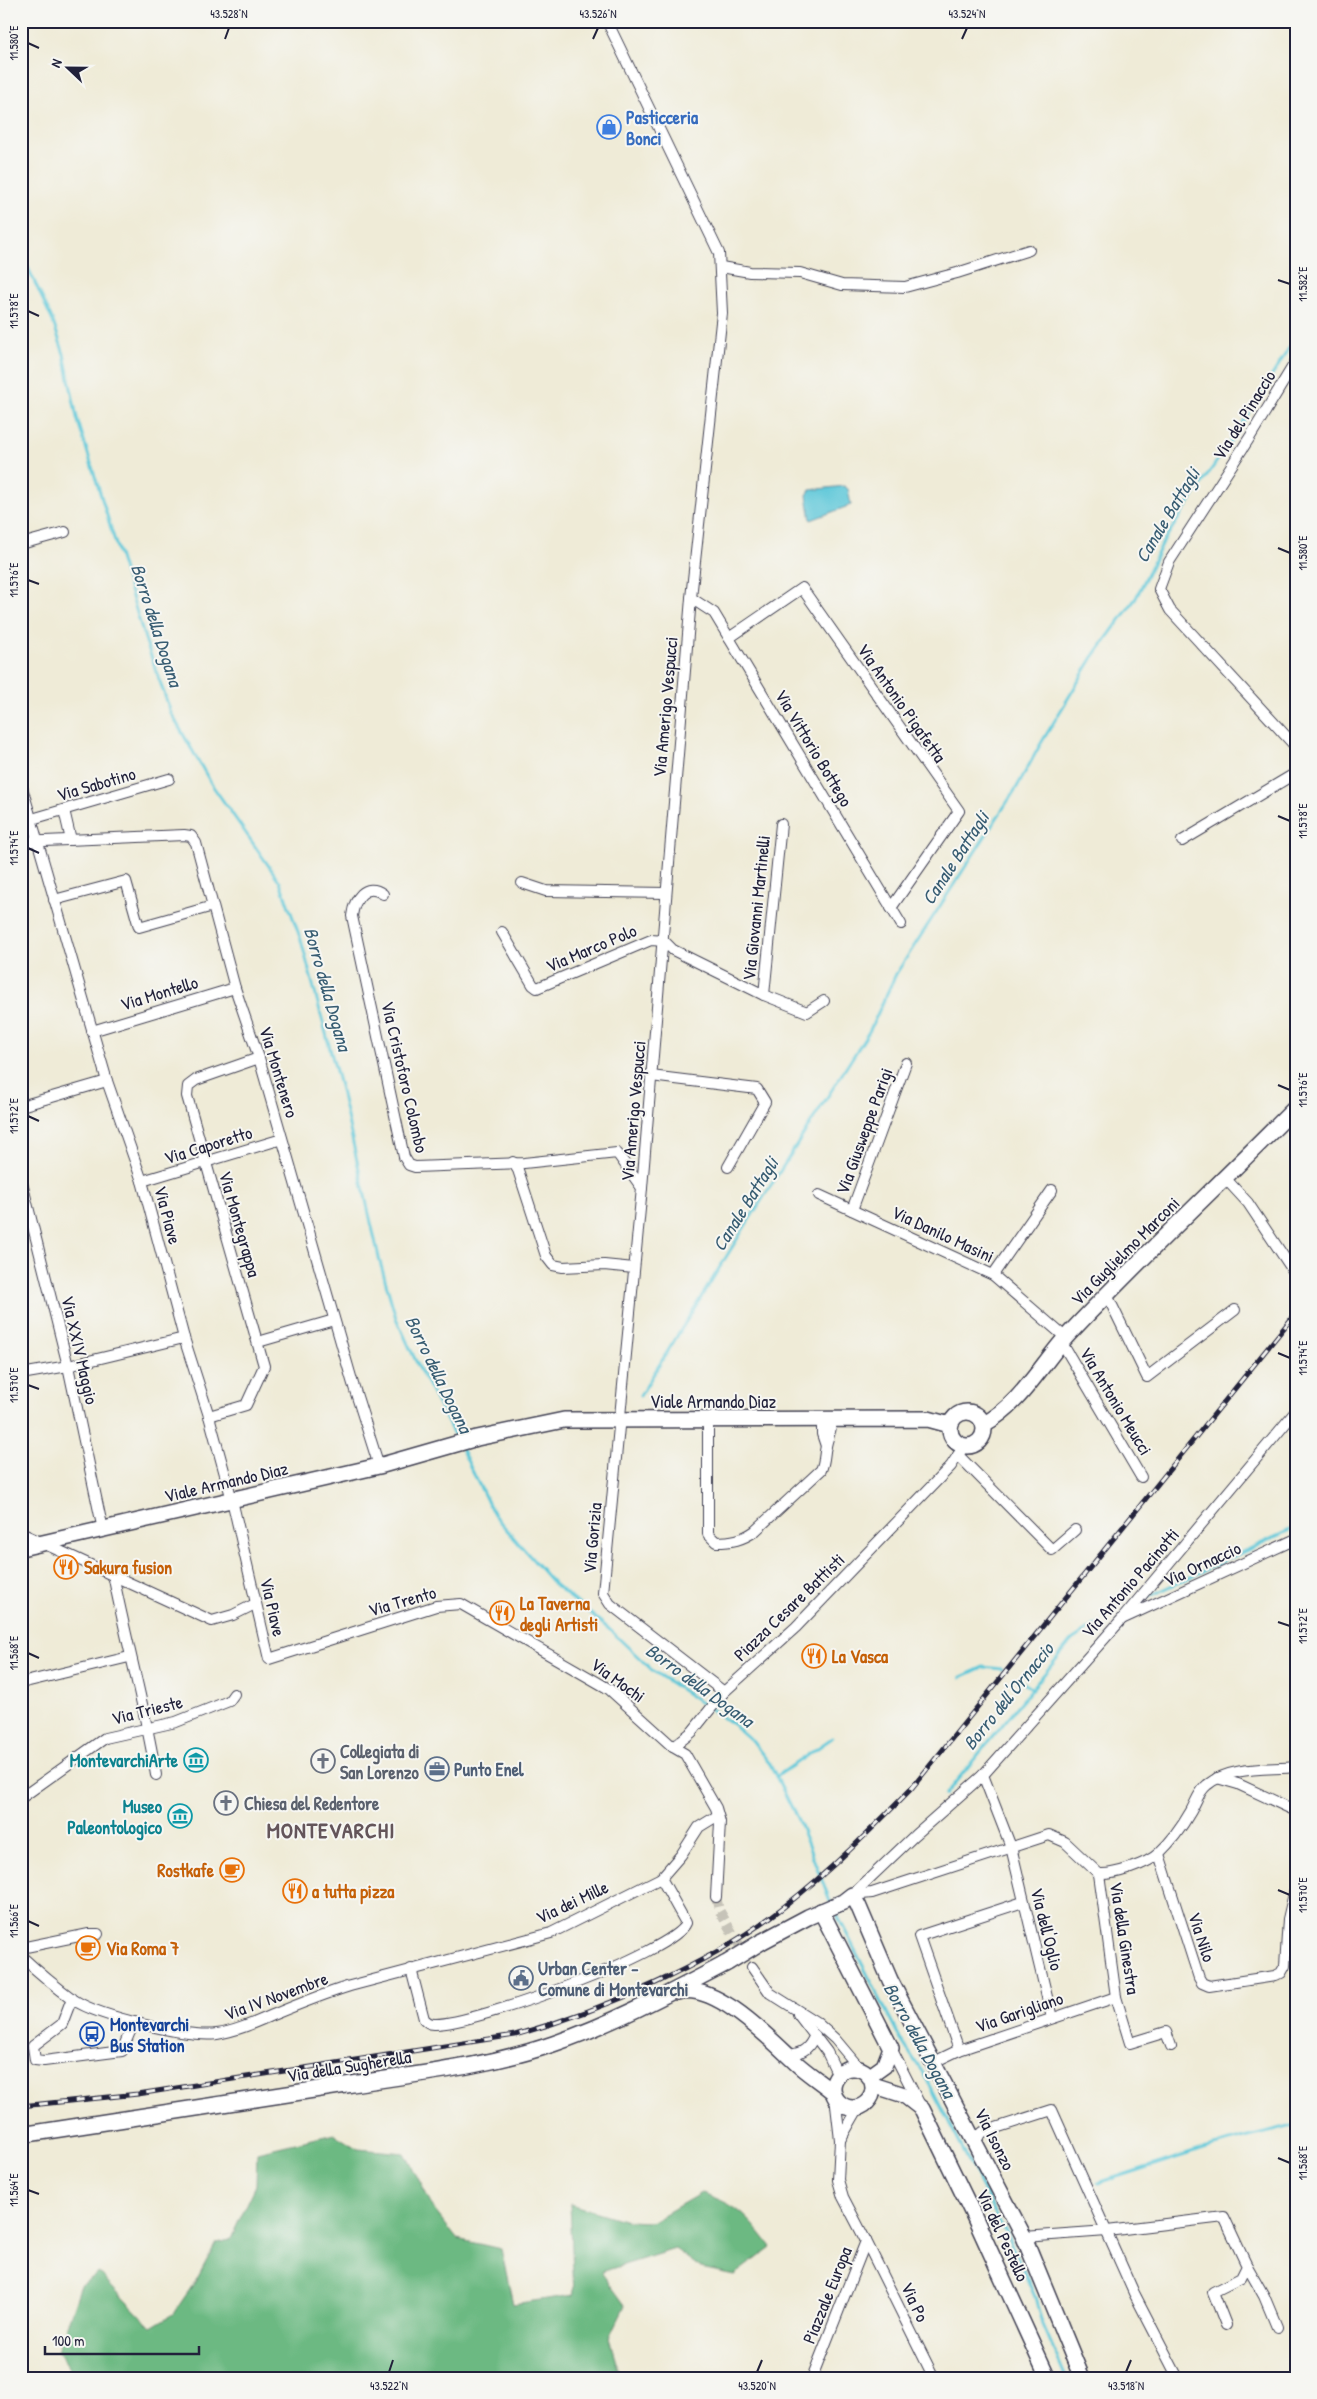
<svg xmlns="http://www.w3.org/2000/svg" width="1317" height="2399" font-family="'Patrick Hand',sans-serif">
  <rect width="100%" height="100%" fill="#f6f6f2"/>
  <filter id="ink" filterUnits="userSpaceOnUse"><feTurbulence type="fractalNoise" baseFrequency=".02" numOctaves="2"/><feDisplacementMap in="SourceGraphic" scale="10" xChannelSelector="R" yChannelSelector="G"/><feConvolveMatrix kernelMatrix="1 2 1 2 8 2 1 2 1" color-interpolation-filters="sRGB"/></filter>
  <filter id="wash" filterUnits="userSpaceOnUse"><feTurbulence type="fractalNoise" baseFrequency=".0096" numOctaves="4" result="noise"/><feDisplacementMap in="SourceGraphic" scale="20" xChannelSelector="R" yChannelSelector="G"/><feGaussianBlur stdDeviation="1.12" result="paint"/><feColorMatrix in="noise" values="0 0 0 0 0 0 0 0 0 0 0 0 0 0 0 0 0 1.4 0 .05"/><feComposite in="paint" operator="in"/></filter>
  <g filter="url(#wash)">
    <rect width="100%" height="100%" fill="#efebd7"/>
    <path fill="#6cb982" stroke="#476e5e" d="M334,2134L358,2149L405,2153L435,2211L457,2239L501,2249L513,2304L574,2295L570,2204L626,2221L651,2222L701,2193C739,2205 748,2217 771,2247L734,2275L701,2268L675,2249L601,2272L625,2305L609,2338L621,2378H75L58,2351L81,2285L99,2273L151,2327L173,2314L197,2279L216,2243L230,2240L256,2185L257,2152Z"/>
    <path fill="#5ec8d9" stroke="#40758a" d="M844,486L848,489L851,505L811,520L807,495L810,490Z"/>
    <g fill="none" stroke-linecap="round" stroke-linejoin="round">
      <g stroke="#5ec8d9" stroke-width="3">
        <path d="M21,253L52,319L64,354L77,418L145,639L171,713L212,785L280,882L301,940L340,1086L380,1262L396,1318L420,1370L457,1440"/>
        <path d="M640,1396L749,1220L870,1030L896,974L1017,787L1040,745L1093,657L1136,598L1163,542L1245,419L1296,337"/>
        <path d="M461,1448L494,1515L554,1584L609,1629L653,1671L734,1725L752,1741L770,1764L798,1820L831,1903"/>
        <path d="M1148,1597L1296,1527"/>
        <path d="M961,1677L983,1667L1002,1669"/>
        <path d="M1019,1680L1033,1689"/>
        <path d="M776,1777L832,1738"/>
        <path d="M945,1795L1072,1640L1099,1622"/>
        <path d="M835,1911L901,2040L927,2079L1018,2258L1035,2297L1041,2320L1066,2378"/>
        <path d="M1098,2183L1210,2147L1296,2125"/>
      </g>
    </g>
  </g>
  <g filter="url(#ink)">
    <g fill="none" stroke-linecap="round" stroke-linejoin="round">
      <path stroke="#c6c3b8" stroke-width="10" stroke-dasharray="10 5" stroke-linecap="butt" d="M716,1897L719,1910L752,1967"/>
      <g stroke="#414052" stroke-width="12">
        <g id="street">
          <path d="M607,21L719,253L722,313L691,598L642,1188L603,1593L610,1604L724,1692"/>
          <path d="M721,267L750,272L800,273L842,285L905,287L957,273L1029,250"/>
          <path d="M1296,361L1250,437L1169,562L1159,589L1170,610L1296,747"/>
          <path d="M21,544L65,532"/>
          <path d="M691,598L714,613L901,924"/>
          <path d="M729,638L802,588L959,811L891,908"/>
          <path d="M21,784L107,1081L142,1181L184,1338L209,1416L232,1500L269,1659L436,1606L461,1604L609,1689L673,1747L685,1754L716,1808L720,1822L716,1897"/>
          <path d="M64,810L71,840"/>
          <path d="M32,819L169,779"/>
          <path d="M1182,841L1296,773"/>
          <path d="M21,842L184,835L191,836L196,843L235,988L259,1058L353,1384L379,1466"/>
          <path d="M522,883L546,891L666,893"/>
          <path d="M383,894C365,881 354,900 352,916L404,1157L409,1165L415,1167L524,1163L617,1153L642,1188"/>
          <path d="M54,900L126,881L139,927L213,906"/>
          <path d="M502,932L533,985L537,988L651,940L664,941"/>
          <path d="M664,941L673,950L764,995L807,1012L824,1001"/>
          <path d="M764,995L781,824"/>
          <path d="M92,1031L235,988"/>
          <path d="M651,1076L757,1089L765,1102L728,1167"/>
          <path d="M21,1106L107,1081"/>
          <path d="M513,1162L518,1170L546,1256L553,1265L563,1267L604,1265L634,1268"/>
          <path d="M1225,1178L1248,1203L1296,1275"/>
          <path d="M21,1179L68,1366L103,1530"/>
          <path d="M142,1181L282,1139"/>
          <path d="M819,1195L993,1275L1066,1338"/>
          <path d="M852,1210L906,1063"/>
          <path d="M993,1275L1052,1190"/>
          <path d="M1107,1295L1147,1377L1235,1310"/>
          <path d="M258,1342L334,1320"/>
          <path d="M1062,1343L1141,1477"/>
          <path d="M21,1374L68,1366L184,1338"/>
          <path d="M209,1416L246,1405L264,1366L187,1096L188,1086L196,1080L259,1058"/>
          <path d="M708,1419V1534L716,1542C732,1542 742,1540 755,1531L821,1470C825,1461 824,1454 826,1446C828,1436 832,1429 832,1419"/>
          <path d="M822,1419V1434L826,1446"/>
          <path d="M958,1455L1052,1550L1075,1530"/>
          <path d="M21,1533L212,1621L233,1615L255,1604"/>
          <path d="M113,1574C126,1641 145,1707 156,1775"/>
          <path d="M1124,1618L1296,1539"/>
          <path d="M21,1683L129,1657"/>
          <path d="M673,1747L692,1732L724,1692L796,1627L951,1466L964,1446"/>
          <path d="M983,1775L1011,1847L1052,2018"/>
          <path d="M1217,1778L1238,1784L1296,1811"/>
          <path d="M21,1798L105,1738L176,1722L229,1701L234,1694"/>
          <path d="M1159,1854L1199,1978L1202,1983L1209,1986L1275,1976L1281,1973L1285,1966L1288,1919L1296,1885"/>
          <path d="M1099,1874C1114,1875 1148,1864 1159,1853C1171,1842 1183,1825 1191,1811C1196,1802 1199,1791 1207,1785C1230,1766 1267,1770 1296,1767"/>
          <path d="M852,1895L915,1835L983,1775L1122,1619L1296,1411"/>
          <path d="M852,1895L872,1893L1049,1835L1065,1842L1099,1874L1116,1997L1130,2043L1166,2032L1171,2046"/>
          <path d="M21,1948L89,1934H98"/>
          <path d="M21,1956C37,1971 56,1987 74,2000C98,2016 188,2038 217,2034C237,2031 256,2022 275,2014C299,2004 324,1994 350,1986L551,1933L661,1878L681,1855L699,1827L717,1816"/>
          <path d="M752,1967L770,1993L816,2022L835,2039L861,2070"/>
          <path d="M411,1969L424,2019C427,2022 429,2024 434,2024C470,2026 674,1953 686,1923L661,1878"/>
          <path d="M72,1998L62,2024L33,2046L35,2060L44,2061L122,2051L134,2022"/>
          <path d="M798,2014L827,2052L838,2075"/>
          <path d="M891,2048L919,2103"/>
          <path d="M959,2050L919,1936L1023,1902"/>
          <path d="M789,2055C804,2053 809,2048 815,2035"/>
          <path d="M934,2062L959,2050L1116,1997"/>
          <path d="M840,2140L859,2107"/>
          <path d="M975,2140L983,2132L1052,2110L1134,2293L1178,2378"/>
          <path d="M1024,2237L1107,2231L1224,2217L1247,2266L1241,2278L1213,2292L1226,2325"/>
          <path d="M866,2241L934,2378"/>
          <path d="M1247,2266L1264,2296L1277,2327"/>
          <path d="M812,2378L866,2241L843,2197L838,2180L840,2140L835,2097"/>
        </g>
      </g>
      <g stroke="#414052" stroke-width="18">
        <g id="secondary">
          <circle cx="967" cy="1429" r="17"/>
          <path d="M984,1424C1019,1406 1041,1365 1067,1336C1141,1257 1220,1184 1296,1107"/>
          <path d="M21,1548L379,1466L477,1438L564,1420L928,1419L950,1425"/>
          <path d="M821,1911L891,2048L884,2066L870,2076"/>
          <path d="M761,1942L808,1917L843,1902L852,1895L858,1905L890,1980L1024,2237L1082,2378"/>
          <path d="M677,1992C715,1981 770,2039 796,2063C808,2074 821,2082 833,2092"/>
          <circle cx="853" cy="2088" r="20"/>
          <path d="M873,2085L904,2095L922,2109L974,2216L1048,2378"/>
          <path d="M21,2135C130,2119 238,2102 346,2085C415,2074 487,2067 553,2044C614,2023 670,1993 727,1963"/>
        </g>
      </g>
      <use href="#street" stroke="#fff" stroke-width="10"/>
      <use href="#secondary" stroke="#fff" stroke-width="15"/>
      <g stroke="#22223b" stroke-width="5">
        <path id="rail" d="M21,2106L138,2094L515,2035C604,2010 712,1964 785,1906C830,1871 871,1830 911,1789L1296,1313"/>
      </g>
      <use href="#rail" stroke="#f6f6f2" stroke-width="3" stroke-dasharray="9" stroke-linecap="butt"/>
      <g stroke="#414052" stroke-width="18" stroke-linecap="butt">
        <path id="secondary-bridge" d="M727,1963L761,1942"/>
      </g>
      <use href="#secondary-bridge" stroke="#fff" stroke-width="15"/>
    </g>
  </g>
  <path fill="none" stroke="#22223b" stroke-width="2" d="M225,39L229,28M593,39L598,28M962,39L967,28M28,43L39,48M1278,280L1290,284M28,311L39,316M1278,548L1290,553M28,580L39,584M1278,816L1290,821M28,848L39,853M1278,1085L1290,1090M28,1116L39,1121M1278,1353L1290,1358M28,1385L39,1389M1278,1622L1290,1626M28,1653L39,1658M1278,1890L1290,1895M28,1921L39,1926M1278,2158L1290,2163M28,2190L39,2194M389,2372L393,2360M757,2372L762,2360M1126,2372L1131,2360"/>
  <defs>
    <g id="shop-ring" transform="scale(1.25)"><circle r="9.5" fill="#f6f6f2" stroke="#3f7fe0" stroke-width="1.5"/><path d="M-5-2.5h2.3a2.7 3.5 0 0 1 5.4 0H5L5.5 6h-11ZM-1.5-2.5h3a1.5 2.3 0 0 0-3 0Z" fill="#3f7fe0"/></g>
    <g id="restaurant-ring" transform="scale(1.25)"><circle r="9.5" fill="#f6f6f2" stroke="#e8710a" stroke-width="1.5"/><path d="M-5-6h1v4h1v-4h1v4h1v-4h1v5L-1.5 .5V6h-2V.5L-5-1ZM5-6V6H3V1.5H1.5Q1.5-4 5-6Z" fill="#e8710a"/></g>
    <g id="museum-ring" transform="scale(1.25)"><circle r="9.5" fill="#f6f6f2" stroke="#0f9aa8" stroke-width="1.5"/><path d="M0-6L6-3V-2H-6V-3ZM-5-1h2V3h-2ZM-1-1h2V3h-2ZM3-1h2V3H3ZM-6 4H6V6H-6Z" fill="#0f9aa8"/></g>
    <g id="church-ring" transform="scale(1.25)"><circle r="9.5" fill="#f6f6f2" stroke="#6b7280" stroke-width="1.5"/><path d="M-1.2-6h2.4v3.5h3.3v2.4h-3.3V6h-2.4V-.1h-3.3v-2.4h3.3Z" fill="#6b7280"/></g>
    <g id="office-ring" transform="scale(1.25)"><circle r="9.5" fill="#f6f6f2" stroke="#5c6f8a" stroke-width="1.5"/><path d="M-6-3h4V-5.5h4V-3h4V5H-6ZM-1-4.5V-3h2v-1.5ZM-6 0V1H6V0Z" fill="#5c6f8a"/></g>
    <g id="cafe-ring" transform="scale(1.25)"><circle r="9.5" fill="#f6f6f2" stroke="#e8710a" stroke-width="1.5"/><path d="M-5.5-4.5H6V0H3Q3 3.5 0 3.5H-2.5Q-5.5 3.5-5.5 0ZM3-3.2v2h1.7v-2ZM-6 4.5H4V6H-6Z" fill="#e8710a"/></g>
    <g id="civic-ring" transform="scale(1.25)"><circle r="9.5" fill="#f6f6f2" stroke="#5c6f8a" stroke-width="1.5"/><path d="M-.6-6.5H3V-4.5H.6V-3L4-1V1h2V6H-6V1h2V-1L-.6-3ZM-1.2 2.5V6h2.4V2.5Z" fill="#5c6f8a"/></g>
    <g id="bus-ring" transform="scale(1.25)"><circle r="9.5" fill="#f6f6f2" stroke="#1a4fb4" stroke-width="1.5"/><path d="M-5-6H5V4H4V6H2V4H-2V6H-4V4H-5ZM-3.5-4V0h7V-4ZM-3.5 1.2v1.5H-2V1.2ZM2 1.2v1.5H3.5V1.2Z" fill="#1a4fb4"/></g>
  </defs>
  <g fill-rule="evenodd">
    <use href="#shop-ring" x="609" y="127"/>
    <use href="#restaurant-ring" x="66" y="1567"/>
    <use href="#restaurant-ring" x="502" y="1613"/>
    <use href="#restaurant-ring" x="814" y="1656"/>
    <use href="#museum-ring" x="196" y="1760"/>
    <use href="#church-ring" x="323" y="1761"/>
    <use href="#office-ring" x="437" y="1769"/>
    <use href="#church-ring" x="226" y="1803"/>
    <use href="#museum-ring" x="180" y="1816"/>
    <use href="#cafe-ring" x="232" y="1870"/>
    <use href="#restaurant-ring" x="295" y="1891"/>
    <use href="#cafe-ring" x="88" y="1948"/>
    <use href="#civic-ring" x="521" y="1978"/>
    <use href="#bus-ring" x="92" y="2034"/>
  </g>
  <g text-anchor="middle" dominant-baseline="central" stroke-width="4" stroke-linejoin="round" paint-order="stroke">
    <g font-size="18" font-weight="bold" fill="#366cbe" stroke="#f6f6f2" text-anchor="start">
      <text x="626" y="117">Pasticceria<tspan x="626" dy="21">Bonci</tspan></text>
    </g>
    <g font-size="18" fill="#22223b" stroke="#f6f6f2">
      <text transform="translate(1244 415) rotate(-58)">Via del Pinaccio</text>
      <text transform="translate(902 703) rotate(55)">Via Antonio Pigafetta</text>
      <text transform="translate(665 707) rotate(-85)">Via Amerigo Vespucci</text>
      <text transform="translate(814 748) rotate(59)">Via Vittorio Bottego</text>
      <text transform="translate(96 784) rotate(-16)">Via Sabotino</text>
      <text transform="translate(756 908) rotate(-84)">Via Giovanni Martinelli</text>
      <text transform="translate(591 948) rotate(-23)">Via Marco Polo</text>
      <text transform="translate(159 993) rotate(-17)">Via Montello</text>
      <text transform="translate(279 1072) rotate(73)">Via Montenero</text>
      <text transform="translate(405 1077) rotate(77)">Via Cristoforo Colombo</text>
      <text transform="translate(633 1111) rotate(-85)">Via Amerigo Vespucci</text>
      <text transform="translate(864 1131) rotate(-70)">Via Giusweppe Parigi</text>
      <text transform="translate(208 1145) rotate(-17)">Via Caporetto</text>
      <text transform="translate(168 1215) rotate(75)">Via Piave</text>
      <text transform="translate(240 1224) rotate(74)">Via Montegrappa</text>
      <text transform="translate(943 1234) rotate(25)">Via Danilo Masini</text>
      <text transform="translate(1125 1251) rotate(-45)">Via Guglielmo Marconi</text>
      <text transform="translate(80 1350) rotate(77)">Via XXIV Maggio</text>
      <text x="713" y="1401">Viale Armando Diaz</text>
      <text transform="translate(1116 1401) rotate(59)">Via Antonio Meucci</text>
      <text transform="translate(226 1482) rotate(-13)">Viale Armando Diaz</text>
      <text transform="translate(592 1538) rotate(-85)">Via Gorizia</text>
      <text transform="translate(1202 1564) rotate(-25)">Via Ornaccio</text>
      <text transform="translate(1130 1583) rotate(-49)">Via Antonio Pacinotti</text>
      <text transform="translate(402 1601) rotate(-16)">Via Trento</text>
      <text transform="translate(273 1607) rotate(77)">Via Piave</text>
      <text transform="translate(789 1607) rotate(-44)">Piazza Cesare Battisti</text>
      <text transform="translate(618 1680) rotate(36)">Via Mochi</text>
      <text transform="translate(147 1710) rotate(-14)">Via Trieste</text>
      <text transform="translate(572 1902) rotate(-25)">Via dei Mille</text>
      <text transform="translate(1047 1929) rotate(76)">Via dell'Oglio</text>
      <text transform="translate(1202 1937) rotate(72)">Via Nilo</text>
      <text transform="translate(1125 1938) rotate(81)">Via della Ginestra</text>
      <text transform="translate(276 1996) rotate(-20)">Via IV Novembre</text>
      <text transform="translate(1019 2012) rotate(-19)">Via Garigliano</text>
      <text transform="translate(349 2066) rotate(-9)">Via della Sugherella</text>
      <text transform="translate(995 2139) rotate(63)">Via Isonzo</text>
      <text transform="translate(1003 2235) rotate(65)">Via del Pestello</text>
      <text transform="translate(827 2295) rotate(-68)">Piazzale Europa</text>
      <text transform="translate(915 2302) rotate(65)">Via Po</text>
    </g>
    <g font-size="18" font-weight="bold" fill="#c56008" stroke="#f6f6f2" text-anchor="start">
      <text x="84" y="1567">Sakura fusion</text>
      <text x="520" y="1603">La Taverna<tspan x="520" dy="21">degli Artisti</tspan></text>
      <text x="832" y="1656">La Vasca</text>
      <text x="214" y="1870" text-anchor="end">Rostkafe</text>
      <text x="312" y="1891">a tutta pizza</text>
      <text x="106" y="1948">Via Roma 7</text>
    </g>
    <g font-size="18" font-weight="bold" fill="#5b616d" stroke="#f6f6f2" text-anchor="start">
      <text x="340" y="1751">Collegiata di<tspan x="340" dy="21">San Lorenzo</tspan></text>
      <text x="244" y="1803">Chiesa del Redentore</text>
    </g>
    <g font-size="18" font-weight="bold" fill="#0d838f" stroke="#f6f6f2" text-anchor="end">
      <text x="178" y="1760">MontevarchiArte</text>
      <text x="162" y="1806">Museo<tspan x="162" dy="21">Paleontologico</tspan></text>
    </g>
    <g font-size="18" font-weight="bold" fill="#4e5e75" stroke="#f6f6f2" text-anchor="start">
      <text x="454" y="1769">Punto Enel</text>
      <text x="538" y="1968">Urban Center -<tspan x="538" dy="21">Comune di Montevarchi</tspan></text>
    </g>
    <g font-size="18" font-weight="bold" fill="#164399" stroke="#f6f6f2" text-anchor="start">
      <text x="110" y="2024">Montevarchi<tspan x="110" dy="21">Bus Station</tspan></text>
    </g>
    <g font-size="19" font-style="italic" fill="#375c72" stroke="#f6f6f2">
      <text transform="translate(1167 515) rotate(-59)">Canale Battagli</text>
      <text transform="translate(157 625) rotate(72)">Borro della Dogana</text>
      <text transform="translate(955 858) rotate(-57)">Canale Battagli</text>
      <text transform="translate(328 989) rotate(74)">Borro della Dogana</text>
      <text transform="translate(745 1204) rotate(-58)">Canale Battagli</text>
      <text transform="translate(439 1374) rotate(64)">Borro della Dogana</text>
      <text transform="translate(700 1685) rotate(36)">Borro della Dogana</text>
      <text transform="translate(1008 1696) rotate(-51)">Borro dell'Ornaccio</text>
      <text transform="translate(920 2040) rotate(61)">Borro della Dogana</text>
    </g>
    <g font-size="22" font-weight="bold" letter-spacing="1" fill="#64555a" stroke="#f6f6f2">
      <text x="331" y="1830">MONTEVARCHI</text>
    </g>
  </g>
  <rect width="1317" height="2399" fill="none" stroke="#f6f6f2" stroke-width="55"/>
  <g transform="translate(68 68) rotate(292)" stroke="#f6f6f2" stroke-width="4" paint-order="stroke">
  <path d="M0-4L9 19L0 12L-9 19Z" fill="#22223b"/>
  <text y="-8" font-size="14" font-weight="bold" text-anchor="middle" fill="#22223b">N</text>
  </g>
  <path d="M45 2346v8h154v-8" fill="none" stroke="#22223b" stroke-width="2.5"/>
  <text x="52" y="2346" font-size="15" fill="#22223b" stroke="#f6f6f2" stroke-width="4" paint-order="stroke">100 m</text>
  <rect x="28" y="28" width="1262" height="2344" fill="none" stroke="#22223b" stroke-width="2"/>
  <g font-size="12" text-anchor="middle" fill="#22223b">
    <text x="229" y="18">43.528°N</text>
    <text x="598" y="18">43.526°N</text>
    <text x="967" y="18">43.524°N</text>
    <text transform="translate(14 43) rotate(-90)" y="4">11.580°E</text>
    <text transform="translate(1303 284) rotate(-90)" y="4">11.582°E</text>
    <text transform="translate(14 311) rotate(-90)" y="4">11.578°E</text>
    <text transform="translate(1303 553) rotate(-90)" y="4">11.580°E</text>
    <text transform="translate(14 580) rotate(-90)" y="4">11.576°E</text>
    <text transform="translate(1303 821) rotate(-90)" y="4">11.578°E</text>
    <text transform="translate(14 848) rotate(-90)" y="4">11.574°E</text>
    <text transform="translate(1303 1090) rotate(-90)" y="4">11.576°E</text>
    <text transform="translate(14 1116) rotate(-90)" y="4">11.572°E</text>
    <text transform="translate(1303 1358) rotate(-90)" y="4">11.574°E</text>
    <text transform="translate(14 1385) rotate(-90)" y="4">11.570°E</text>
    <text transform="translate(1303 1626) rotate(-90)" y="4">11.572°E</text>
    <text transform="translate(14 1653) rotate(-90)" y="4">11.568°E</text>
    <text transform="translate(1303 1895) rotate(-90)" y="4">11.570°E</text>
    <text transform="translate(14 1921) rotate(-90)" y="4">11.566°E</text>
    <text transform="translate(1303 2163) rotate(-90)" y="4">11.568°E</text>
    <text transform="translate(14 2190) rotate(-90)" y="4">11.564°E</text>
    <text x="389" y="2390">43.522°N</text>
    <text x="757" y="2390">43.520°N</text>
    <text x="1126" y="2390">43.518°N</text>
  </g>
</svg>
